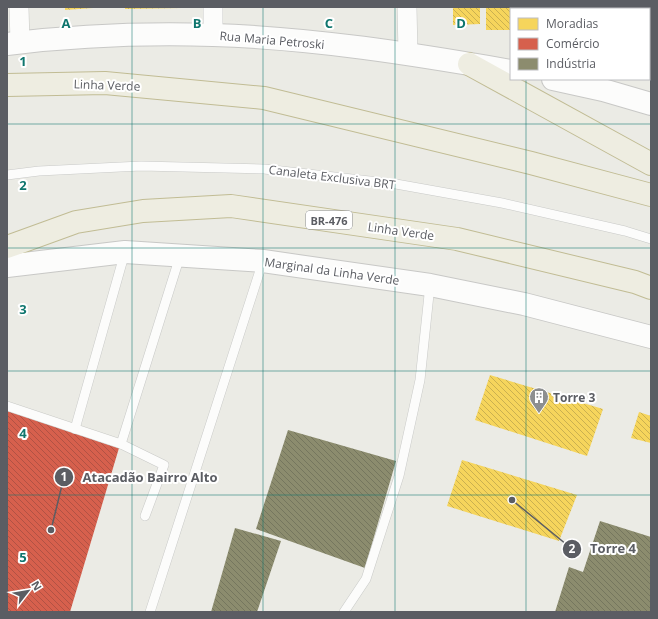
<svg xmlns="http://www.w3.org/2000/svg" width="658" height="619" font-family="'Open Sans',sans-serif">
  <defs>
    <pattern id="homes-back-hatch" width="6" height="6" patternUnits="userSpaceOnUse"><rect width="6" height="6" fill="#f6d55c"/><path d="M-1 5l2 2M0 0l6 6M5-1l2 2" fill="none" stroke="#cab050"/></pattern>
    <pattern id="shops-back-hatch" width="6" height="6" patternUnits="userSpaceOnUse"><rect width="6" height="6" fill="#d6604d"/><path d="M-1 5l2 2M0 0l6 6M5-1l2 2" fill="none" stroke="#b15244"/></pattern>
    <pattern id="industry-back-hatch" width="6" height="6" patternUnits="userSpaceOnUse"><rect width="6" height="6" fill="#8c8c6e"/><path d="M-1 5l2 2M0 0l6 6M5-1l2 2" fill="none" stroke="#75765e"/></pattern>
  </defs>
  <rect width="100%" height="100%" fill="#ebebe5"/>
  <g fill="url(#homes-back-hatch)">
    <path d="M65,7H93V8L65,10Z"/>
    <path d="M125,7H182V8L125,9Z"/>
    <path d="M453,7H480V24L453,25Z"/>
    <path d="M486,7H522L523,9H511V30H486Z"/>
    <rect x="649" y="29" width="2" height="35"/>
    <path d="M490,375L603,409L587,456L475,420Z"/>
    <path d="M639,412L651,416V443L631,438Z"/>
    <path d="M462,460L577,495L559,541L447,506Z"/>
  </g>
  <path fill="url(#shops-back-hatch)" d="M7,410L119,448L70,612H7Z"/>
  <g fill="url(#industry-back-hatch)">
    <path d="M288,430L396,461L365,568L256,529Z"/>
    <path d="M600,521L651,537V612H555L569,567L583,572Z"/>
    <path d="M235,528L281,541L257,612H211Z"/>
  </g>
  <g fill="none" stroke-linecap="round" stroke-linejoin="round">
    <g stroke="#c8c9c7" stroke-width="10">
      <g id="lane">
        <path d="M7,175L39,171L141,166L264,169L396,184L502,203L625,231L651,239"/>
        <path d="M7,406L121,444L164,465L145,516"/>
        <path d="M75,429L125,252"/>
        <path d="M121,444L180,256"/>
        <path d="M150,612L263,261"/>
        <path d="M344,612L366,579L399,476L420,380L430,285"/>
      </g>
    </g>
    <g stroke="#c8c9c7" stroke-width="20">
      <g id="street">
        <path d="M19,7L20,43"/>
        <path d="M213,7V35"/>
        <path d="M407,7L408,54"/>
        <path d="M602,7V9"/>
      </g>
    </g>
    <g stroke="#c8c8c6" stroke-width="24">
      <g id="secondary">
        <path d="M7,44C73,36 147,33 213,35C313,38 413,54 511,71"/>
        <path d="M553,79L603,90L651,104"/>
        <path d="M7,266L125,252L263,261L430,285L524,304L651,337"/>
      </g>
    </g>
    <g stroke="#c1bc94" stroke-width="24">
      <g id="highway">
        <path d="M469,64L651,164"/>
        <path d="M7,85L105,83L264,98L531,163L651,195"/>
        <path d="M7,247L76,222L143,211L231,206L457,239L635,282L651,288"/>
      </g>
    </g>
    <use href="#lane" stroke="#fcfcfb" stroke-width="9"/>
    <use href="#street" stroke="#fcfcfb" stroke-width="19"/>
    <use href="#secondary" stroke="#fcfcfb" stroke-width="22"/>
    <use href="#highway" stroke="#eeede1" stroke-width="22"/>
  </g>
  <path fill="none" stroke="#0f766e" stroke-width="1" stroke-opacity="0.55" d="M132,7V612M263,7V612M395,7V612M526,7V9M526,79V612M7,124H651M7,248H651M7,371H651M7,495H651"/>
  <defs>
    <g id="building-pin" transform="scale(1)"><path d="M0 17L-7.5 6A9.5 9.5 0 1 1 7.5 6Z" fill="#8d8f90" stroke="#fff"/><path d="M-4-6H4V6H1V3H-1V6H-4ZM-2.5-4.3h1.7v1.8h-1.7ZM.8-4.3h1.7v1.8H.8ZM-2.5-1h1.7V.8h-1.7ZM.8-1h1.7V.8H.8Z" fill="#fff"/></g>
  </defs>
  <g fill-rule="evenodd">
    <use href="#building-pin" x="539" y="397"/>
  </g>
  <g text-anchor="middle" dominant-baseline="central" stroke-width="4" stroke-linejoin="round" paint-order="stroke">
    <rect fill="#fff" stroke="#8c8e92" stroke-width="1" x="306" y="211" width="46" height="18" rx="3"/>
    <g font-size="11" font-weight="bold" fill="#5b5d63">
      <text x="329" y="220">BR-476</text>
    </g>
    <g font-size="12" fill="#5b5d63" stroke="#fff">
      <text transform="translate(272 40) rotate(5)">Rua Maria Petroski</text>
      <text transform="translate(107 85) rotate(2)">Linha Verde</text>
      <text transform="translate(332 177) rotate(7)">Canaleta Exclusiva BRT</text>
      <text transform="translate(401 231) rotate(8)">Linha Verde</text>
      <text transform="translate(332 271) rotate(8)">Marginal da Linha Verde</text>
    </g>
    <g font-size="12" font-weight="bold" fill="#5b5d63" stroke="#fff" text-anchor="start">
      <text x="553" y="397">Torre 3</text>
    </g>
  </g>
  <g font-size="13" text-anchor="middle" font-weight="bold" fill="#0f766e" stroke="#fff" stroke-width="4" stroke-linejoin="round" paint-order="stroke">
    <text x="66" y="28">A</text>
    <text x="197" y="28">B</text>
    <text x="329" y="28">C</text>
    <text x="461" y="28">D</text>
    <text x="23" y="66">1</text>
    <text x="23" y="190">2</text>
    <text x="23" y="314">3</text>
    <text x="23" y="438">4</text>
    <text x="23" y="562">5</text>
  </g>
  <path fill="none" stroke="#5b5d63" stroke-width="1.5" d="M51 530L64 477M512 500L572 549"/>
  <g fill="#5b5d63" stroke="#fff" stroke-width="1.5">
    <circle cx="51" cy="530" r="4"/>
    <circle cx="512" cy="500" r="4"/>
    <circle cx="64" cy="477" r="10"/>
    <circle cx="572" cy="549" r="10"/>
  </g>
  <g font-size="12" text-anchor="middle" font-weight="bold" fill="#fff">
    <text x="64" y="481">1</text>
    <text x="572" y="553">2</text>
  </g>
  <g font-size="13" text-anchor="middle" font-weight="bold" fill="#5b5d63" stroke="#fff" stroke-width="4" stroke-linejoin="round" paint-order="stroke">
    <text x="150" y="482">Atacadão Bairro Alto</text>
    <text x="613" y="553">Torre 4</text>
  </g>
  <rect width="658" height="619" fill="none" stroke="#5b5d63" stroke-width="16"/>
  <rect x="510" y="8" width="140" height="72" fill="#ffffff" stroke="#bdbec1"/>
  <rect x="518" y="18" width="20" height="12" fill="#f6d55c" stroke="#bdbec1"/>
  <text x="546" y="28" font-size="12" fill="#5b5d63">Moradias</text>
  <rect x="518" y="38" width="20" height="12" fill="#d6604d" stroke="#bdbec1"/>
  <text x="546" y="48" font-size="12" fill="#5b5d63">Comércio</text>
  <rect x="518" y="58" width="20" height="12" fill="#8c8c6e" stroke="#bdbec1"/>
  <text x="546" y="68" font-size="12" fill="#5b5d63">Indústria</text>
  <g transform="translate(28 591) rotate(59)" stroke="#ffffff" stroke-width="3" paint-order="stroke">
  <path d="M0-3L7 15L0 10L-7 15Z" fill="#5b5d63"/>
  <text y="-6" font-size="11" font-weight="bold" text-anchor="middle" fill="#5b5d63">N</text>
  </g>
</svg>
